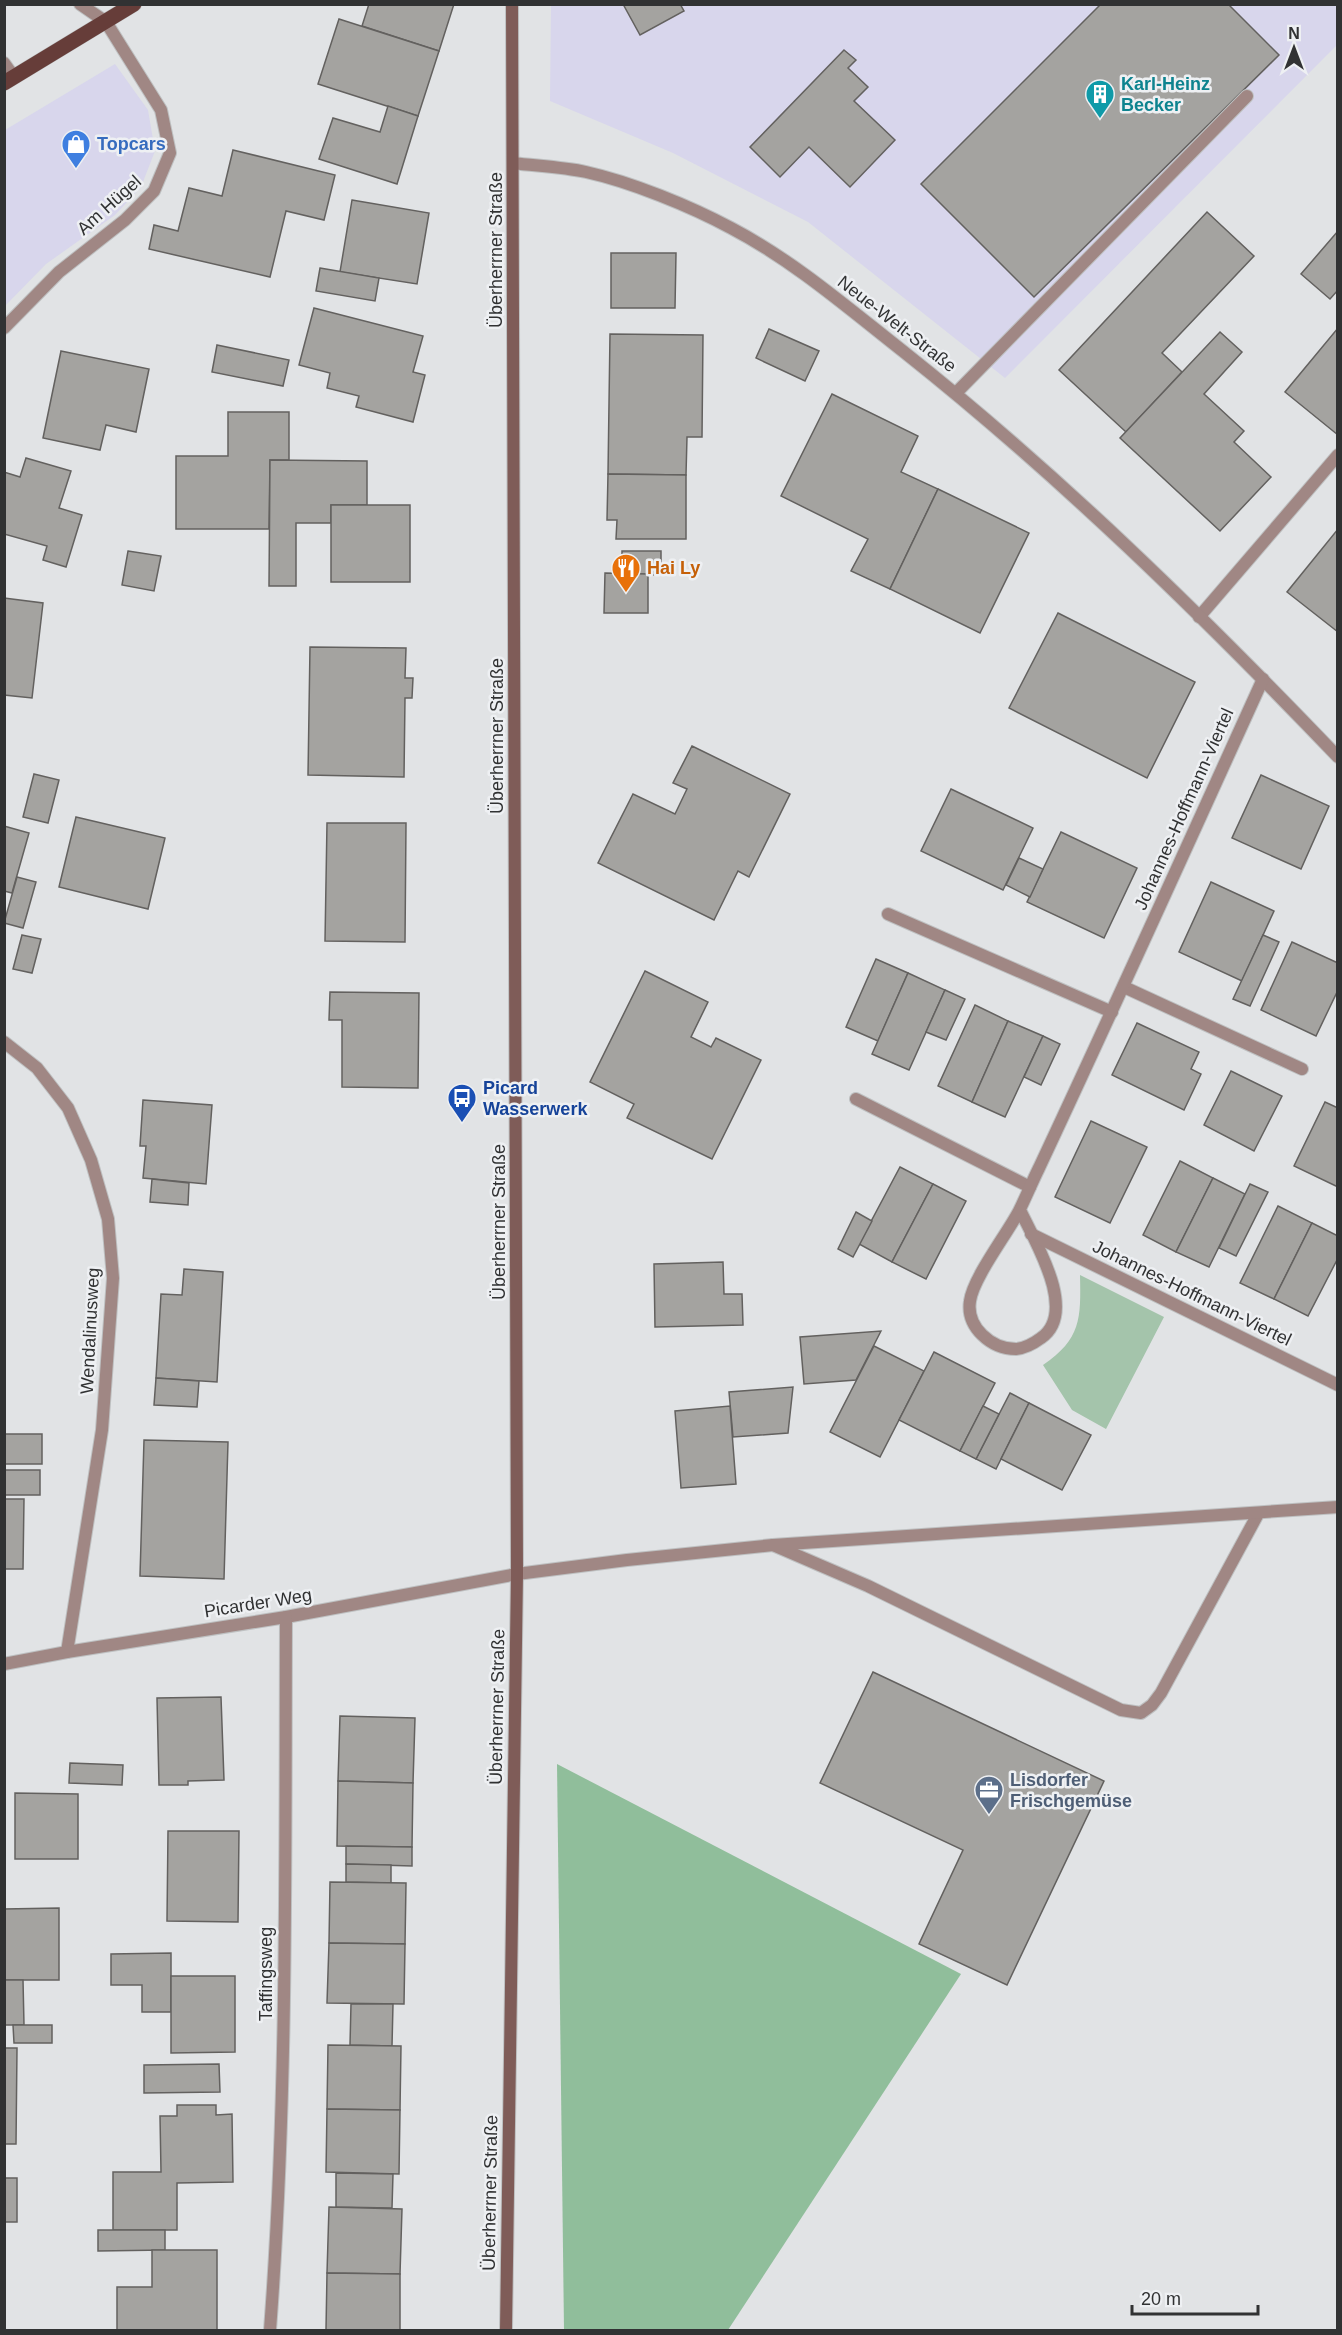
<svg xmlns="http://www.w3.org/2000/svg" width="1342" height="2335" font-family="Arial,sans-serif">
  <rect width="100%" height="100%" fill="#e1e3e5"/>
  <g fill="#d8d6ec">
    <path d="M551,5H1337V45L1005,378L808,222L673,153L550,101Z"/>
    <path d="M115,64L148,110L155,151L141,187L115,215L46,264L5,306V130Z"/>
  </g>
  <path fill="#a4c4ab" d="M1080,1275L1164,1317L1106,1429L1072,1410L1043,1365C1081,1339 1081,1319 1080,1275Z"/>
  <path fill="#90be9b" d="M557,1764L961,1974L728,2330H564Z"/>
  <g fill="#a4a3a0" stroke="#63615f" stroke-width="1.5">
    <path d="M369,4H454L439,51L362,26Z"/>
    <path d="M623,4H680L684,11L640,35Z"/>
    <path d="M1228,4L1279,55L1034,297L921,184L1101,4Z"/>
    <path d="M339,19L439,51L418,116L318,84Z"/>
    <path d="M844,50L856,60L848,68L868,87L854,101L895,140L850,187L809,147L780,177L750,147Z"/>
    <path d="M388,106L418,116L397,184L319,159L333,118L380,132Z"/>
    <path d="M233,150L335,175L324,220L286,211L270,277L149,249L154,225L178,231L189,188L222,196Z"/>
    <path d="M352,200L429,213L417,284L340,272Z"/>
    <path d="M1207,212L1254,256L1162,353L1182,372L1126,432L1059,370Z"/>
    <path d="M1338,231V290L1330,299L1301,274Z"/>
    <path d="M611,253H676L675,308H611Z"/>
    <path d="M320,268L379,278L375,301L316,291Z"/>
    <path d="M314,308L423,336L413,372L425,375L413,422L356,407L359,396L327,388L330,373L299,365Z"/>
    <path d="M1338,328V435L1285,392Z"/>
    <path d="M769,329L819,351L805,381L756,358Z"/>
    <path d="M1220,332L1242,352L1204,394L1244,431L1234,442L1271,477L1220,531L1120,438Z"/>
    <path d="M610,334L703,335L702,437H687L686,475L608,474Z"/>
    <path d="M217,345L289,360L283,386L212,372Z"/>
    <path d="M61,351L149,369L136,432L106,425L100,450L43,438Z"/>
    <path d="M832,394L918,436L901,472L938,489L890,589L851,571L868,539L781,496Z"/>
    <path d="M228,412H289V460H270L269,529H176V456H228Z"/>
    <path d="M26,458L71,471L59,508L82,515L66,567L43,560L47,546L4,534V472L20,477Z"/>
    <path d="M270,460L367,461V505H331V523H296V586H269Z"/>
    <path d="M608,474L686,475V539H616L617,520H607Z"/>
    <path d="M938,489L1029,533L980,633L890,589Z"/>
    <rect x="331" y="505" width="79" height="77"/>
    <path d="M1338,529V632L1287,592Z"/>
    <path d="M128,551L161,556L154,591L122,585Z"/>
    <path d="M622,551H661V575L622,574Z"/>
    <path d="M605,573L648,574V613H604Z"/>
    <path d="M4,598L43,603L32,698L4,695Z"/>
    <path d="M1058,613L1195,682L1147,778L1009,708Z"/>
    <path d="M310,647L406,648L405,678H413L412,698H405L404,777L308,775Z"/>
    <path d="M692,746L790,794L749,877L738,871L714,920L598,863L633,794L675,814L687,789L673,783Z"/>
    <path d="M34,774L59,780L48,823L23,817Z"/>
    <path d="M1261,775L1329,806L1301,869L1232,838Z"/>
    <path d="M951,789L1033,828L1003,890L921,851Z"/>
    <path d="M76,817L165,838L148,909L59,887Z"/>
    <path d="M327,823H406L405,942L325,941Z"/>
    <path d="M4,826L29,833L12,893L4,891Z"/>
    <path d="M1061,832L1137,868L1104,938L1027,902Z"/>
    <path d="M1019,858L1043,869L1030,897L1006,885Z"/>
    <path d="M17,877L36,882L23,928L4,923Z"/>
    <path d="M1211,882L1274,911L1242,981L1179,952Z"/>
    <path d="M22,935L41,939L32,973L13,969Z"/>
    <path d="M1263,935L1279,942L1250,1006L1233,999Z"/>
    <path d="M1292,942L1338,963V990L1316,1036L1261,1010Z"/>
    <path d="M876,959L908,973L878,1041L846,1027Z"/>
    <path d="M645,971L708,1002L691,1037L711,1047L716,1038L761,1060L712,1159L627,1118L634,1104L590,1082Z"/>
    <path d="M908,973L945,990L909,1070L872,1054Z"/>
    <path d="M945,990L965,999L946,1040L926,1032Z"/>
    <path d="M330,992L419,993L418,1088L342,1087V1020H329Z"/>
    <path d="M975,1005L1008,1021L972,1102L938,1086Z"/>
    <path d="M1008,1021L1043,1036L1005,1117L972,1102Z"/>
    <path d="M1137,1023L1199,1052L1191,1069L1201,1074L1184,1110L1112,1075Z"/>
    <path d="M1043,1036L1060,1044L1041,1085L1024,1077Z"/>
    <path d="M1231,1071L1282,1096L1254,1151L1204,1125Z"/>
    <path d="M143,1100L212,1105L206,1184L143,1178L146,1146H140Z"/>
    <path d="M1325,1102L1338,1108V1187L1294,1166Z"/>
    <path d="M1091,1121L1147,1147L1110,1223L1055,1197Z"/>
    <path d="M1180,1161L1213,1178L1176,1252L1143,1235Z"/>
    <path d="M900,1167L933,1184L892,1262L859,1244Z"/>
    <path d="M1213,1178L1245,1194L1209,1267L1176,1252Z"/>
    <path d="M152,1179L189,1183L188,1205L150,1202Z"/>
    <path d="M933,1184L966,1201L926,1279L892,1262Z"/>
    <path d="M1250,1184L1268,1192L1236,1256L1219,1248Z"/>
    <path d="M1278,1206L1312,1223L1274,1299L1240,1283Z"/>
    <path d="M856,1212L872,1221L853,1257L838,1249Z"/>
    <path d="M1312,1223L1338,1236V1258L1308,1316L1274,1299Z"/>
    <path d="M723,1262L724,1294H742L743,1325L655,1327L654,1264Z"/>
    <path d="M184,1269L223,1272L217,1382L156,1378L161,1294L182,1295Z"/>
    <path d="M881,1331L856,1380L804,1384L800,1337Z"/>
    <path d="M874,1346L924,1371L880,1457L830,1432Z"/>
    <path d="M934,1352L995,1383L960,1451L899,1420Z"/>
    <path d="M156,1378L199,1381L197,1407L154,1405Z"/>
    <path d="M793,1387L788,1433L733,1437L729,1392Z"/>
    <path d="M1010,1393L1029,1403L996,1469L976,1459Z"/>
    <path d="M1029,1403L1091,1435L1062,1490L1001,1459Z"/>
    <path d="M730,1406L736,1484L681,1488L675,1411Z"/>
    <path d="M983,1406L999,1414L976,1459L960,1451Z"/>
    <rect x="4" y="1434" width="38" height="30"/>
    <path d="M144,1440L228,1442L224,1579L140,1576Z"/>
    <rect x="4" y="1470" width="36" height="25"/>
    <path d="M4,1499H24L23,1569H4Z"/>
    <path d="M873,1672L1104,1781L1007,1985L919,1944L963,1850L820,1783Z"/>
    <path d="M221,1697L224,1780L188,1781V1785H159L157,1698Z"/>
    <path d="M340,1716L415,1718L413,1783L338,1781Z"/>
    <path d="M70,1763L123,1765L122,1785L69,1783Z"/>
    <path d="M338,1781L413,1783L412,1847L337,1846Z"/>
    <path d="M15,1793L78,1794V1859H15Z"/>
    <path d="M168,1831H239L238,1922L167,1921Z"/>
    <path d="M346,1846L412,1847V1866L346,1864Z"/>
    <path d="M346,1864L391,1865V1883L346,1882Z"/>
    <path d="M330,1882L406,1883L405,1944L329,1943Z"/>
    <path d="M59,1908V1980H4V1909Z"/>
    <path d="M329,1943L405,1944L404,2004L327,2003Z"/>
    <path d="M171,1953V2012H142V1985H111V1954Z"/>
    <path d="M171,1976H235V2052L171,2053Z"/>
    <path d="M4,1980H23L24,2025H4Z"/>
    <path d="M351,2004H393L392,2046L350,2045Z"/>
    <path d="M13,2025H52V2043H14Z"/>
    <path d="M328,2045L401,2046L400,2110L327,2109Z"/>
    <path d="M4,2048H17L16,2144H4Z"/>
    <path d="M219,2064L220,2092L144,2093V2065Z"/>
    <path d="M177,2105H216V2115L232,2114L233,2182L177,2183V2230H113V2172H161L160,2116H177Z"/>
    <path d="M327,2109L400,2110L399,2174L326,2172Z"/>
    <path d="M336,2173L393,2174L392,2208L336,2207Z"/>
    <rect x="4" y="2178" width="13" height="44"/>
    <path d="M329,2207L402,2209L400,2274L327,2273Z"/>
    <path d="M98,2230H165V2250L98,2251Z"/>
    <path d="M152,2250H217V2330H117V2287H152Z"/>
    <path d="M327,2273L400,2274V2330H326Z"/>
  </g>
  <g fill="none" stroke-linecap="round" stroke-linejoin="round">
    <g stroke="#bec0c1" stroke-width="14">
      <g id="lane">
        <path d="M956,393L1247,96"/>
        <path d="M1199,617L1338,455"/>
        <path d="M773,1545L868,1586L1121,1710L1141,1713L1152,1705L1161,1693L1258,1514"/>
      </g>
    </g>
    <g stroke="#bec0c1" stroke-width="14">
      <g id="street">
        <path d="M4,63L14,77"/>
        <path d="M513,163C537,166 562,167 586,172C631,182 690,206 731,228C794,261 848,308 904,352C1059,475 1201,614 1338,757"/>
        <path d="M4,328L59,272L125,220L154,191L170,153L161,110L106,22L80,4"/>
        <path d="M888,914L1112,1012"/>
        <path d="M1124,987L1302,1069"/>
        <path d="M4,1042L37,1068L68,1108L91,1160L108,1219L113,1278L102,1430L67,1652"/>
        <path d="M856,1099L1030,1187"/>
        <path d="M1020,1210C1034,1240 1079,1312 1041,1338C1033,1344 1026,1348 1016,1349C991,1349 966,1327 970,1301C973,1278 1007,1234 1019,1211C1026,1197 1032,1182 1039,1168C1115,1006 1189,842 1263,679"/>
        <path d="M1031,1234L1338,1385"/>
        <path d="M4,1664L67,1652L286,1617L517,1574L627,1560L773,1545L1338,1507"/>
        <path d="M270,2330C288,2093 285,1855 286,1617"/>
      </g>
    </g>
    <g stroke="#bec0c1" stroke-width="14">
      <path id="secondary" d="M506,2330L517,1574L512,4"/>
    </g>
    <g stroke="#bec0c1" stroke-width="16">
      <path id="primary" d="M4,83L134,4"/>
    </g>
    <use href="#lane" stroke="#a08784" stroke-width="12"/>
    <use href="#street" stroke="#a08784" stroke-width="12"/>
    <use href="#secondary" stroke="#7f5c58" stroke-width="12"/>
    <use href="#primary" stroke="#663d39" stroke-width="15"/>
  </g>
  <defs>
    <g id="building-pin" transform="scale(1.5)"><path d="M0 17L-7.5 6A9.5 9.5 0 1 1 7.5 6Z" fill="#0f9aa8" stroke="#eef0f3"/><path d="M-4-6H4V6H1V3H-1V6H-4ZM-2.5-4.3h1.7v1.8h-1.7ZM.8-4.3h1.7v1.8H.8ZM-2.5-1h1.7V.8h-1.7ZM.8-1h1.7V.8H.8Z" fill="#fff"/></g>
    <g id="shop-pin" transform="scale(1.5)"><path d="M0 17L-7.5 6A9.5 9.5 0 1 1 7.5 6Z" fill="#3f7fe0" stroke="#eef0f3"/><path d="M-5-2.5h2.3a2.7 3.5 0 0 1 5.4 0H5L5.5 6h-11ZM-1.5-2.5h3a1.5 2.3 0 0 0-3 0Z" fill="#fff"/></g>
    <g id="restaurant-pin" transform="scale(1.5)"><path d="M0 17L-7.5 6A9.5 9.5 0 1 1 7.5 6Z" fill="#e8710a" stroke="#eef0f3"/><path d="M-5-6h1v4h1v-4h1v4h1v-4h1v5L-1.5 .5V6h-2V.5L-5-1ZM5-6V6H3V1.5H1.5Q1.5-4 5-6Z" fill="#fff"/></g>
    <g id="bus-pin" transform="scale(1.5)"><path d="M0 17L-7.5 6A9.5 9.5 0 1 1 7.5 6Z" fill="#1a4fb4" stroke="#eef0f3"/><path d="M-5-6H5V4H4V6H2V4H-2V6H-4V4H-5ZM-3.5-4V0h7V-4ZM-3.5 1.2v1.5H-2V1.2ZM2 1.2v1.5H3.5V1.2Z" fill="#fff"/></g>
    <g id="office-pin" transform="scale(1.5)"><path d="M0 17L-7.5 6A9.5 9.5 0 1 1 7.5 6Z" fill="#5c6f8a" stroke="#eef0f3"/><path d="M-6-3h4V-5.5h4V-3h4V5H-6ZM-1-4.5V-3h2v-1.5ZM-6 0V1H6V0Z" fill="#fff"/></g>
  </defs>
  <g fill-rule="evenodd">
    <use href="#building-pin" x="1100" y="94"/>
    <use href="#shop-pin" x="76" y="144"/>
    <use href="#restaurant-pin" x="626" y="568"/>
    <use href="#bus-pin" x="462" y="1098"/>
    <use href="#office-pin" x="989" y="1790"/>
  </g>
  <g text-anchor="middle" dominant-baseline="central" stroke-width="5" stroke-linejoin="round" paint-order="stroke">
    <g font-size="18" font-weight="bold" fill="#0d838f" stroke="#eef0f3" text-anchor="start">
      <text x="1121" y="84">Karl-Heinz<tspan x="1121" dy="21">Becker</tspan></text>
    </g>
    <g font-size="18" font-weight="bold" fill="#366cbe" stroke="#eef0f3" text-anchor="start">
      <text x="97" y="144">Topcars</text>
    </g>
    <g font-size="18" fill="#313233" stroke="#eef0f3">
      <text transform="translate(109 205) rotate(-42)">Am Hügel</text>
      <text transform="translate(496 250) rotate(-90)">Überherrner Straße</text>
      <text transform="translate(897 324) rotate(38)">Neue-Welt-Straße</text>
      <text transform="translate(497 736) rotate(-90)">Überherrner Straße</text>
      <text transform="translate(1184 809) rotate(-66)">Johannes-Hoffmann-Viertel</text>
      <text transform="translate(499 1222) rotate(-90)">Überherrner Straße</text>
      <text transform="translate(1192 1293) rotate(26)">Johannes-Hoffmann-Viertel</text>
      <text transform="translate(90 1331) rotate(-87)">Wendalinusweg</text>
      <text transform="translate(258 1603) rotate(-9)">Picarder Weg</text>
      <text transform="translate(497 1707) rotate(-89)">Überherrner Straße</text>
      <text transform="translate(266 1974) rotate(-90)">Taffingsweg</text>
      <text transform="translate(490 2193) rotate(-89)">Überherrner Straße</text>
    </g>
    <g font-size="18" font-weight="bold" fill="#c56008" stroke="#eef0f3" text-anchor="start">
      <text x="647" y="568">Hai Ly</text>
    </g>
    <g font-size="18" font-weight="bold" fill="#164399" stroke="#eef0f3" text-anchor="start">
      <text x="483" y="1088">Picard<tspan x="483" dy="21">Wasserwerk</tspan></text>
    </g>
    <g font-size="18" font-weight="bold" fill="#4e5e75" stroke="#eef0f3" text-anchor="start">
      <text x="1010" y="1780">Lisdorfer<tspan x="1010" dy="21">Frischgemüse</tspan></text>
    </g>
  </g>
  <rect width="1342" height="2335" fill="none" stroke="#313233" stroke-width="12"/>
  <g transform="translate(1294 48)" stroke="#eef0f3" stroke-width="4.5" paint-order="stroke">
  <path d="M0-4.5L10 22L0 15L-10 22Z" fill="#313233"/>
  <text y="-9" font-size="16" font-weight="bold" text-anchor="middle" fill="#313233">N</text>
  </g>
  <path d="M1132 2305v9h126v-9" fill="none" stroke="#313233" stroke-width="3"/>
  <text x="1141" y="2305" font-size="18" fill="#313233" stroke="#eef0f3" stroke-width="4.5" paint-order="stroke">20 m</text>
</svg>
